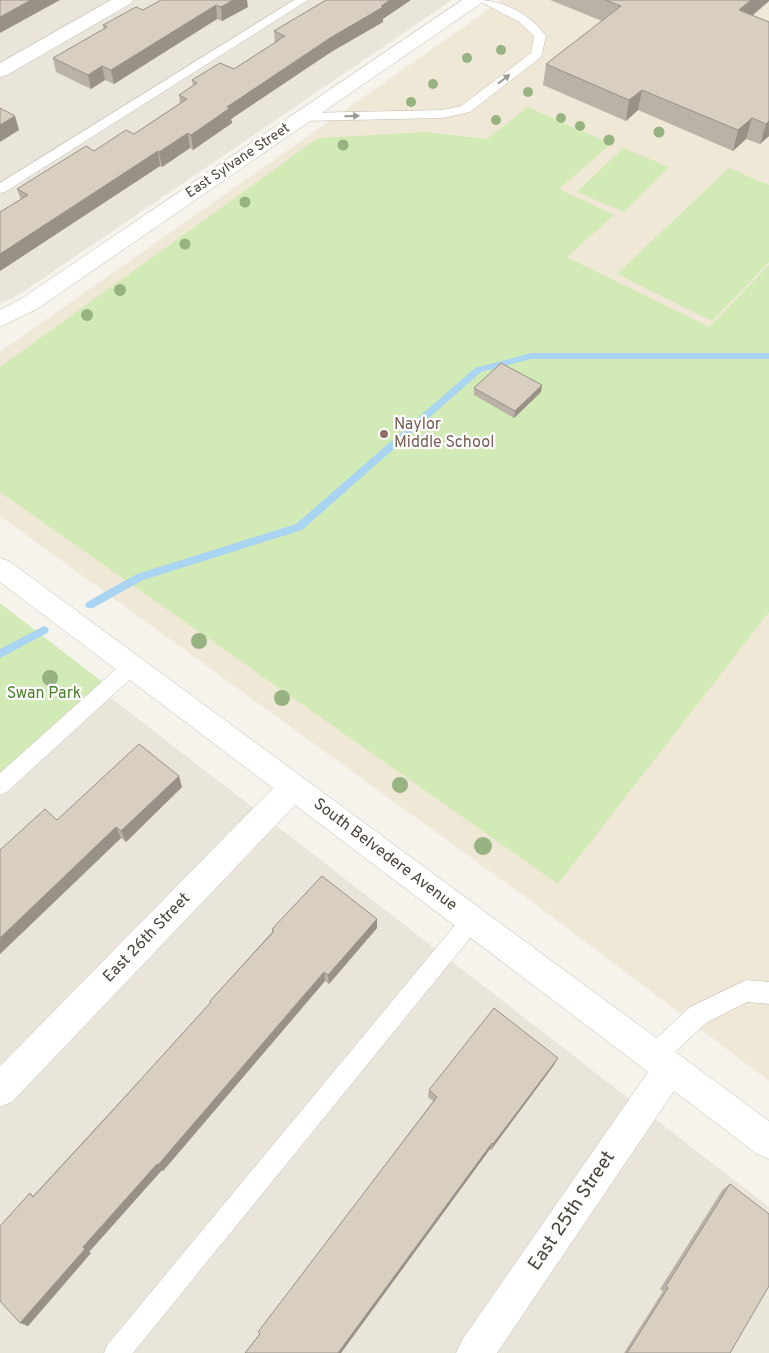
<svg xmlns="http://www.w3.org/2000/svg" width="769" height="1353" font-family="Overpass,sans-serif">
  <rect width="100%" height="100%" fill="#f6f3ec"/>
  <g fill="#eae5da">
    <path d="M0,0H452L20,294L0,304Z"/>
    <path d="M0,612L769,1207V1353H0Z"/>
  </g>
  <path fill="#efe8d6" d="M502,0H769V1081L546,912L0,516V352Z"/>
  <g fill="#d2eab5">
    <path d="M528,107L611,144L559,189L614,215L567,257L709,327L769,265V612L558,884L0,492V367L318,138L426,132L487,139Z"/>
    <path d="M623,148L669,167L624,212L577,192Z"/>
    <path d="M729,168L769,185V262L712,321L617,274Z"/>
    <path d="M0,603L114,691L0,796Z"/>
  </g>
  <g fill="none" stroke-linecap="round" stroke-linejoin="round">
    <g fill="#a9d4f2" fill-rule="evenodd">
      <path d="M531,353H769V359H531L481,372L302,530L143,580L93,608H87L85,605L87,602L137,574L296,524L475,368Z"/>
      <path d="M44,626L47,627L49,630L47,633L0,658V649Z"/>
    </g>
    <g stroke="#c2bbae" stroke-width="1">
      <g id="service">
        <path d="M294,0H308L5,192L0,193V183Z"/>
        <path d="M477,0C504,0 530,14 546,36L541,57L470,112L443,118L303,121L296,117L303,113L443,110L461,106L531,53L534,36L518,21Z"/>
        <path d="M132,658L139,661L141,666L139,671L7,792L0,795V773L125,661Z"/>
        <path d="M472,910L479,913L483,920L479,927L133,1353H104L108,1344L465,913Z"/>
        <path d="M746,980L769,982V1004L747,1002L706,1023L662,1064L654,1067L646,1064L643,1056L646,1048L690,1007Z"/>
      </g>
    </g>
    <g stroke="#c2bbae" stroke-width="1">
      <g id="minor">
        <path d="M111,0H133L130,4L7,75L0,77V63Z"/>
        <path d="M462,0H483L480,4L37,309L0,327V310L21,299Z"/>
        <path d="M0,558L9,561L769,1121V1159L757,1154L674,1091L497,1353H456L462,1340L648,1072L295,805L12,1102L0,1107V1066L273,788L0,582Z"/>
      </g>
    </g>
    <use href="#service" fill="#fff" fill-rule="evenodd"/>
    <use href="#minor" fill="#fff" fill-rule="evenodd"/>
  </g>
  <g fill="#97b381">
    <circle cx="501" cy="50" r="5"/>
    <circle cx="467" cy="58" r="5"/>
    <circle cx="433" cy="84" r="5"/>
    <circle cx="528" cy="92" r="5"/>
    <circle cx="411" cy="102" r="5"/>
    <circle cx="561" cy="118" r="5"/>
    <circle cx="496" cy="120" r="5"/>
    <circle cx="580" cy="126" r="5"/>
    <circle cx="659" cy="132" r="5.5"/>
    <circle cx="609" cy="140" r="5.5"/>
    <circle cx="343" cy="145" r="5.5"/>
    <circle cx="245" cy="202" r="5.5"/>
    <circle cx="185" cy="244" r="5.5"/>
    <circle cx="120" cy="290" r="6"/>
    <circle cx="87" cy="315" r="6"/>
    <circle cx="199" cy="641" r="8"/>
    <circle cx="50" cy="678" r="8"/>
    <circle cx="282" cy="698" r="8"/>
    <circle cx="400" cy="785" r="8"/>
    <circle cx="483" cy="846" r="9"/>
  </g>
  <g fill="#bab2a6">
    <path d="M161,0L248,7L222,21L217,19L114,84L105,80L91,89L56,72L53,58L104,29L103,25L143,10Z"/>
    <path d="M550,0H769V1L752,16L769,22V136L760,144L746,139L733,151L638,110L626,121L543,85L546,64L602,21Z"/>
    <path d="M383,19V22L331,52L231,119L232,123L193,150L190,148L162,167L160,166L0,271V212L21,200L17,189L94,151L134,134L180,103L179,95L193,86L192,80L234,69L275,43L274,31Z"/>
    <path d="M474,388L541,392L514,418L474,395Z"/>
    <path d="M182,787L126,842L121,838L0,954V850L57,820Z"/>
    <path d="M377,928L329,984L325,981L163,1171L162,1170L89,1252L91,1253L28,1326L30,1193L33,1196L211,1003L210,1001L272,932V929Z"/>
    <path d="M558,1058L554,1065L491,1150L490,1149L341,1353H245L433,1101L428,1097L429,1090Z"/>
    <path d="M730,1184V1353H624L663,1291L660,1289L723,1189Z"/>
  </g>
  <g fill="#979187">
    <path d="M31,0H60L0,33V17Z"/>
    <path d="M233,0H247L248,7L222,21L221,7Z"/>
    <path d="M390,0H411L383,19V22L331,52L231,119L232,123L193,150L191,135L227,107L330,38Z"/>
    <path d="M751,0H769V1L734,31L739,10Z"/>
    <path d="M216,5L217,19L114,84L111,70Z"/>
    <path d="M102,66L105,80L91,89L88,75Z"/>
    <path d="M642,90L638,110L626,121L629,100Z"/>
    <path d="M15,116L19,130L0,142V125Z"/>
    <path d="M752,118L746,139L733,151L738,130Z"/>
    <path d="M769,121V136L760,144L766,124Z"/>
    <path d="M188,133L190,148L162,167L159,152Z"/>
    <path d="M158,151L160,166L0,271V254Z"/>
    <path d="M542,385L541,392L514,418L515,411Z"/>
    <path d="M179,776L182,787L126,842L121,831Z"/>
    <path d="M116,827L121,838L0,954V938Z"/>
    <path d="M377,919V928L329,984L328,975Z"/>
    <path d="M324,972L325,981L163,1171L158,1165Z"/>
    <path d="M558,1058L554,1065L491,1150L493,1144Z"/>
    <path d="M492,1143L490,1149L341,1353H338Z"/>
    <path d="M157,1164L162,1170L89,1252L91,1253L28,1326L20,1323L83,1247Z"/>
  </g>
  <g fill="#d8cfc1" stroke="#979187">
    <path d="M0,0H31L0,17Z"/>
    <path d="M161,0H233L221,7L216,5L111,70L102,66L88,75L53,58L107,27L103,25L136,7L143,10Z"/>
    <path d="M326,0H390L381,6L383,7L330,38L227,107L230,108L191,135L188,133L159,152L158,151L0,254V212L28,195L17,189L86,146L94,151L126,130L134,134L187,99L179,95L197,83L192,80L220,63L234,69L285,36L274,31Z"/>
    <path d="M605,0H751L739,10L769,22V121L766,124L752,118L738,130L642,90L629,100L546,64L621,6Z"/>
    <path d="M0,108L15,116L0,125Z"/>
    <path d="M501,363L542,385L515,411L474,388Z"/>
    <path d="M139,744L179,776L121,831L116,827L0,938V850L45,809L57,820Z"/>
    <path d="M322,876L377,919L328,975L324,972L158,1165L157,1164L83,1247L85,1249L20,1323L0,1301V1226L30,1193L33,1197L114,1109L211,1002L210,1001L274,931L272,929Z"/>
    <path d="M494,1008L558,1058L493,1144L492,1143L338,1353H245L260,1334L258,1332L437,1097L429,1090Z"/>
    <path d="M730,1184L769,1214V1286L730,1353H627L668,1288L666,1286Z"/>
  </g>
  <defs><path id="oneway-solid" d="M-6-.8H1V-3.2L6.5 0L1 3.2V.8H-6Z" transform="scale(1.25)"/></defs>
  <g fill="#9c9892">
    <use href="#oneway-solid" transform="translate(504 79) rotate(-38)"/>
    <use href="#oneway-solid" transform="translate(352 116) rotate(-1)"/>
  </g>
  <circle fill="#8d6e63" stroke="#fff" stroke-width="2" cx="384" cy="434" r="5"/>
  <g text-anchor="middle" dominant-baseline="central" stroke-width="4.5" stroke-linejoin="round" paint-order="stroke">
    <g font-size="14" fill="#4b4439" stroke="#fff">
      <text transform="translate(238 161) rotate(-34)">East Sylvane Street</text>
    </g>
    <g font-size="16" fill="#785e54" stroke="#fff" text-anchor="start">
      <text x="394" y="425">Naylor<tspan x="394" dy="18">Middle School</tspan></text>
    </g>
    <g font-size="16" fill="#4a7f2a" stroke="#fff">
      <text x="44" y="694">Swan Park</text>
    </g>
    <g font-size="16" fill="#4b4439" stroke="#fff">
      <text transform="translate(385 855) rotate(37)">South Belvedere Avenue</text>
      <text transform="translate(147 938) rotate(-46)">East 26th Street</text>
    </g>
    <g font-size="19" fill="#4b4439" stroke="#fff">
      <text transform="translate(572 1211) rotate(-56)">East 25th Street</text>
    </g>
  </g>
</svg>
